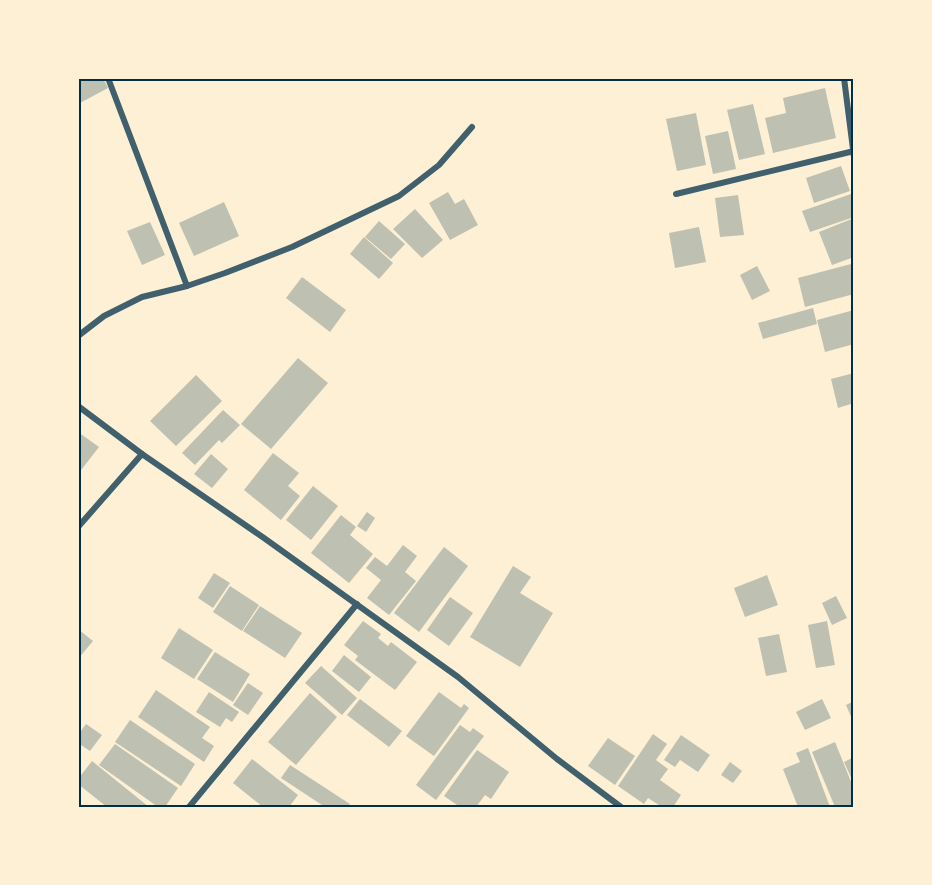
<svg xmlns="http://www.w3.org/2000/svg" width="932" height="885" font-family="'PT Sans',sans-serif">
  <rect width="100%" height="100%" fill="#fdf0d5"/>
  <g fill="#bec0b2">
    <path d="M78,78H103L108,88L78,104Z"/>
    <path d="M825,88L836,138L773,153L765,118L786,113L783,98Z"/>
    <path d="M753,104L765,154L739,160L727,110Z"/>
    <path d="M696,113L706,165L677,171L666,119Z"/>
    <path d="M728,131L736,169L713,174L705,136Z"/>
    <path d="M841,166L850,191L814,203L806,178Z"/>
    <path d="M448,192L455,204L464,199L478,225L450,240L429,203Z"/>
    <path d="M851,194L854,203V217L810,232L802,211Z"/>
    <path d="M738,195L744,235L720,237L715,198Z"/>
    <path d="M224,202L239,236L194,256L179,223Z"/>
    <path d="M415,209L443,240L422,258L393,229Z"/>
    <path d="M854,218V257L832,265L819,232Z"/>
    <path d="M379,221L405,244L391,259L365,237Z"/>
    <path d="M150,222L165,255L142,265L127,231Z"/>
    <path d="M699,227L706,262L675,268L669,233Z"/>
    <path d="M364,237L393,263L379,279L350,254Z"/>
    <path d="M851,264L854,276V294L805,307L798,278Z"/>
    <path d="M757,266L770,291L752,300L740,275Z"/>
    <path d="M302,277L346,310L330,332L286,298Z"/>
    <path d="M813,308L817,324L763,339L758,323Z"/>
    <path d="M854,310V344L825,352L817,320Z"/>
    <path d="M298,358L328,383L271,449L241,424Z"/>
    <path d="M854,373V403L838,408L831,379Z"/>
    <path d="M196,375L222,401L176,446L150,421Z"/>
    <path d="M223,410L240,425L222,443L219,440L195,465L182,453Z"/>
    <path d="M78,432L99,447L78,474Z"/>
    <path d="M273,453L299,473L288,486L300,496L281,520L244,490Z"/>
    <path d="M211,454L228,469L212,488L194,474Z"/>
    <path d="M313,486L338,506L311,540L286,520Z"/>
    <path d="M367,512L375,518L366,532L357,526Z"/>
    <path d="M341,515L356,527L350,535L373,554L349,583L311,553Z"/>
    <path d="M403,545L417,556L405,572L416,581L389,615L367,598L381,580L366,568L375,557L387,566Z"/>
    <path d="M444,547L468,566L419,632L394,613Z"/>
    <path d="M513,566L531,577L520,593L553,613L520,667L470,637Z"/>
    <path d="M214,573L230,583L213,608L198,598Z"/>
    <path d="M767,575L778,605L745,617L734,588Z"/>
    <path d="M230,586L259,605L242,631L213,612Z"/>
    <path d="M836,596L847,618L832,625L822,603Z"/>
    <path d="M450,597L473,613L449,646L427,630Z"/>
    <path d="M260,606L302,633L285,658L243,631Z"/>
    <path d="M363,621L381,634L378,638L388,646L391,642L417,662L395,690L355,660L358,656L344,645Z"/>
    <path d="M827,621L835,665L816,668L808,625Z"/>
    <path d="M179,628L213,650L194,679L161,658Z"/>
    <path d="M78,629L93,641L78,659Z"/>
    <path d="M779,634L787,672L766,676L758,638Z"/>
    <path d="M215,652L250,674L233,702L197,679Z"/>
    <path d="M344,655L371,677L359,692L332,671Z"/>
    <path d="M321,666L357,698L342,715L305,683Z"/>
    <path d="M248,683L263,693L248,715L233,705Z"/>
    <path d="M156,690L210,727L202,738L214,746L204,762L138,717Z"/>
    <path d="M209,692L239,712L232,722L226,718L220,727L196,712Z"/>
    <path d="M439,692L461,708L464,704L469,708L434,756L406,736Z"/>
    <path d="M310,693L337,717L296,765L268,742Z"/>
    <path d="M360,699L402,731L389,747L347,715Z"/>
    <path d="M822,699L831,718L805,730L796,712Z"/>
    <path d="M854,701V718L852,719L846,705Z"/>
    <path d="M130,720L195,764L181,786L115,742Z"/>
    <path d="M86,724L102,735L90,751L78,743V735Z"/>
    <path d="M460,725L470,732L473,728L484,736L436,800L416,785Z"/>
    <path d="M653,734L667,744L656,760L668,769L660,780L681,795L673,807H662L648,798L644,804L618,786Z"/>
    <path d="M681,735L710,755L698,772L680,760L675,767L664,760Z"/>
    <path d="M608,738L635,756L615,785L588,766Z"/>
    <path d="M835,742L854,789V807H835L812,752Z"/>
    <path d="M115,744L178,788L165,807H158L99,765Z"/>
    <path d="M808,748L830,807H798L783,769L800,762L796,753Z"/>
    <path d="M477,750L509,772L491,799L485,795L476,807H460L444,796Z"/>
    <path d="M854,757V784L844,762Z"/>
    <path d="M252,759L298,795L289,807H263L233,783Z"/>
    <path d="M92,761L149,807H107L78,784V779Z"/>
    <path d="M730,762L742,771L733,783L721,775Z"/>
    <path d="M290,765L350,804L348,807H325L281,778Z"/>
  </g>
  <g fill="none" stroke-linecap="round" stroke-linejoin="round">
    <g stroke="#3f606c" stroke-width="6">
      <path d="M108,78L187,286"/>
      <path d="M844,78L854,157"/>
      <path d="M676,194L854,151"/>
      <path d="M78,336L104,316L142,297L187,286L225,273L292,247L399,196L439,165L472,127"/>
      <path d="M78,406L142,454L264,538L458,677L557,759L621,807"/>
      <path d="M78,527L142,454"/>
      <path d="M189,807L357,604"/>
    </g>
  </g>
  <rect width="932" height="885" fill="none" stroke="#fdf0d5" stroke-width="159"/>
  <rect x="80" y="80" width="772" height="726" fill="none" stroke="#003049" stroke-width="2"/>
</svg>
